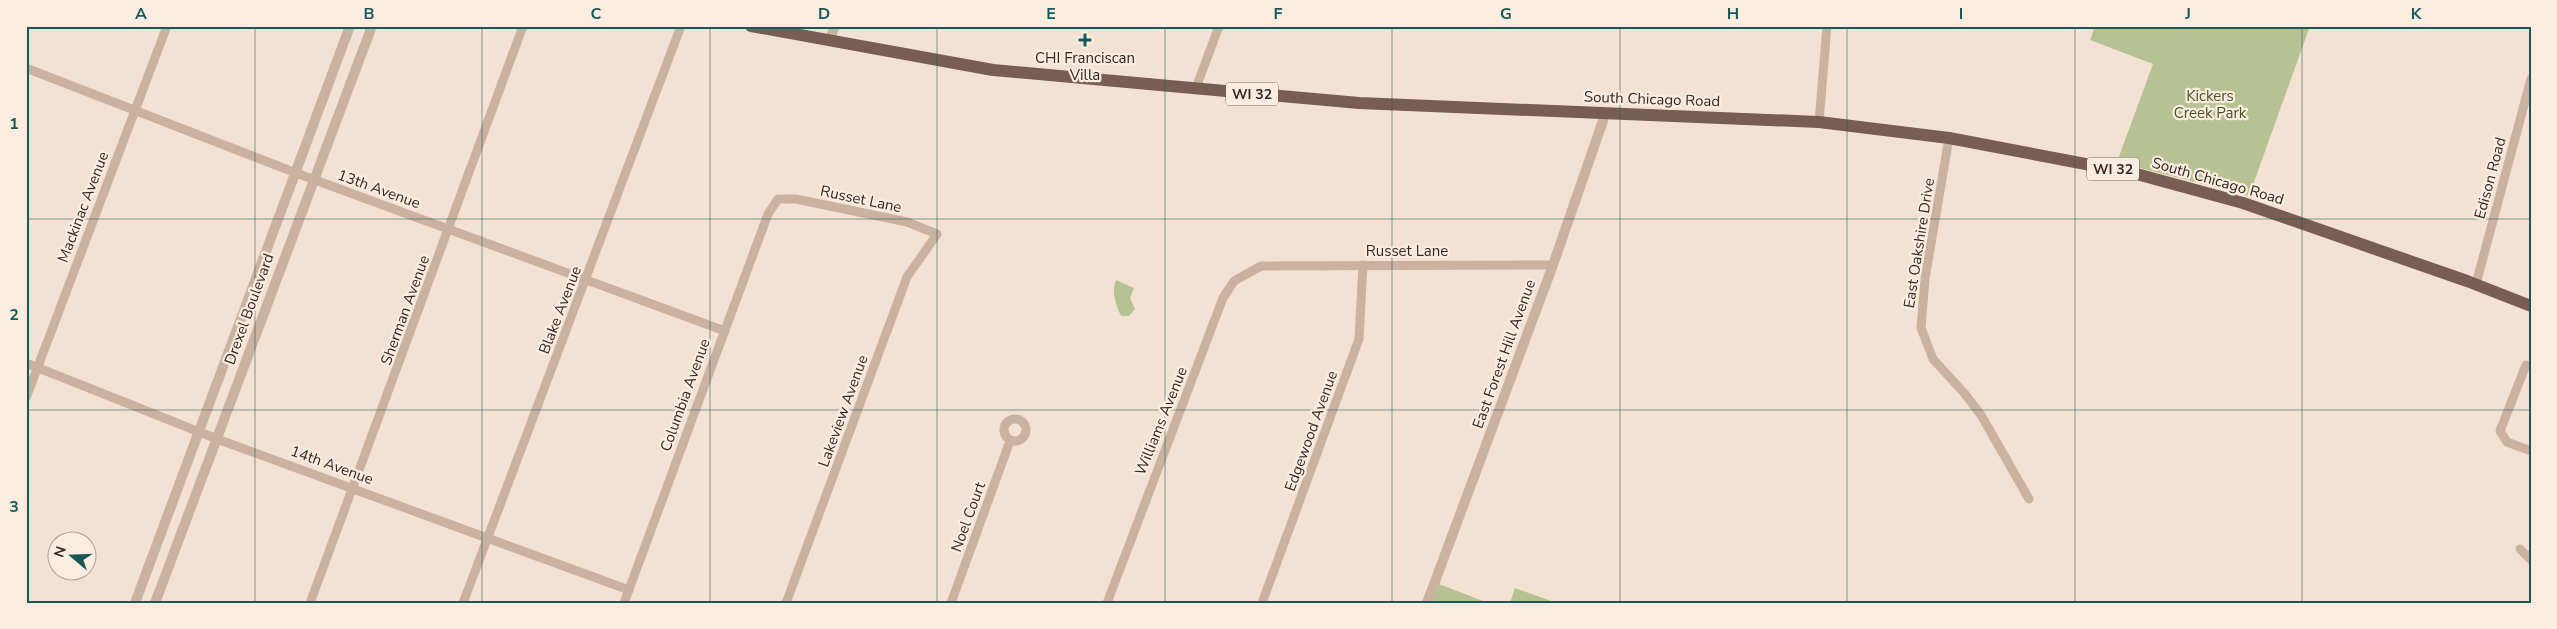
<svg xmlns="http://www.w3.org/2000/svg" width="2557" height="629" font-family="'Nunito Sans',sans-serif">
  <rect width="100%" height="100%" fill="#f3e2d4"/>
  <g fill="#b6c293">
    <path d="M2095,26H2310L2249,196L2117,162L2153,64L2090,40Z"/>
    <path d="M1116,280L1134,288L1130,298L1135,309L1129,316H1121C1116,305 1111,292 1116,280Z"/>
    <path d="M1439,584L1488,603H1432Z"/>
    <path d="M1515,588L1557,603H1510Z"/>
  </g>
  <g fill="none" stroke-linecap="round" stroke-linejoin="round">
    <g stroke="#cbb1a0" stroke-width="9">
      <path d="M26,68L296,173L725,331"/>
      <path d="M1196,88L1219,26"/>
      <path d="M1819,122L1827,26"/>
      <path d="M1949,138L1925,279L1921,328L1933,359L1965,394L1981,415L2029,499"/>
      <path d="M2476,284L2531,79"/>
      <path d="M26,363L217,439L629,590"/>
      <path d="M2531,367L2526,365L2500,431L2507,442L2531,451"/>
      <path d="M26,398L167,26"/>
      <circle cx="1015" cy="430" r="11"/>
      <path d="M2520,549L2531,560"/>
      <path d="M310,603L523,26"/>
      <path d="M463,603L681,26"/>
      <path d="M624,603L768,214L778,199H796L907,222L937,234L907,277L786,603"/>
      <path d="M951,603L1010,441"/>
      <path d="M1107,603L1223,298L1234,281L1261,266L1553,265"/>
      <path d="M1262,603L1359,339L1363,265"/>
    </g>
    <g stroke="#cbb1a0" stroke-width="10">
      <path d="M829,41L835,26"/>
      <path d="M135,603L350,26"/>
      <path d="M155,603L372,26"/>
      <path d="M1427,603L1553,265L1605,115"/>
    </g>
    <path stroke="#785d53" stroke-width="12" d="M751,26L993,70L1359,103L1819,122L1949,138L2133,173L2243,203L2467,281L2531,306"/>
  </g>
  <path fill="none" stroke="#165958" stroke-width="1" stroke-opacity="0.55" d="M255,26V603M482,26V603M710,26V603M937,26V603M1165,26V603M1392,26V603M1620,26V603M1847,26V603M2075,26V603M2302,26V603M26,219H2531M26,410H2531"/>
  <path fill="#165958" stroke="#faede0" stroke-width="2" d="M1082.5 32.5h5v5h5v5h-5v5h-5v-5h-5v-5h5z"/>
  <g text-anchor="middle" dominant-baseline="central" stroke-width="4.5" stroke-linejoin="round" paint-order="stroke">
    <g fill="#faede0" stroke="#6f635c" stroke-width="1">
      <rect x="1226" y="82.5" width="52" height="23" rx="4"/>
      <rect x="2087" y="157.5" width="52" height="23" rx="4"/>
    </g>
    <g font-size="14" font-weight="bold" fill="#342824">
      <text x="1252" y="94">WI 32</text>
      <text x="2113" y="169">WI 32</text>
    </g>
    <g font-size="15" fill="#342824" stroke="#faede0">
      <text x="1085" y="58">CHI Franciscan<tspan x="1085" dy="17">Villa</tspan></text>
    </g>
    <g font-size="15" fill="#465425" stroke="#faede0">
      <text x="2210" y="96">Kickers<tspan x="2210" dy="17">Creek Park</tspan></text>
    </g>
    <g font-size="15" fill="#342824" stroke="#faede0">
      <text transform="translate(1652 99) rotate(2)">South Chicago Road</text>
      <text transform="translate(2490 178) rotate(-75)">Edison Road</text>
      <text transform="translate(2218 181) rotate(16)">South Chicago Road</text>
      <text transform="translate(379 189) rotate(20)">13th Avenue</text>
      <text transform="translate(861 199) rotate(12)">Russet Lane</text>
      <text transform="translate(83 207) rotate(-69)">Mackinac Avenue</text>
      <text transform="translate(1919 243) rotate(-81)">East Oakshire Drive</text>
      <text x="1407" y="251">Russet Lane</text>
      <text transform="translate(249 309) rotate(-70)">Drexel Boulevard</text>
      <text transform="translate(405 310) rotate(-70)">Sherman Avenue</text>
      <text transform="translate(560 310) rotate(-69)">Blake Avenue</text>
      <text transform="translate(1504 354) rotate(-70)">East Forest Hill Avenue</text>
      <text transform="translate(685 395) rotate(-70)">Columbia Avenue</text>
      <text transform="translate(843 411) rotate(-70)">Lakeview Avenue</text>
      <text transform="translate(1161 421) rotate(-68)">Williams Avenue</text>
      <text transform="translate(1311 431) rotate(-70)">Edgewood Avenue</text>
      <text transform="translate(332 465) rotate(20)">14th Avenue</text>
      <text transform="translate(968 517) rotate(-70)">Noel Court</text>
    </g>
  </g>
  <rect width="2557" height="629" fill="none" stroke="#faede0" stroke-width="55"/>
  <g transform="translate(72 556) rotate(289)"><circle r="24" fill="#faede0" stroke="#ab9e95"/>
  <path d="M0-4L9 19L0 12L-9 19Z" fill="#165958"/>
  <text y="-8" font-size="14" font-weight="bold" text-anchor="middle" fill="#342824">N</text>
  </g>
  <rect x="28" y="28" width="2502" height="574" fill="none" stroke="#165958" stroke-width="2"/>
  <g font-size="16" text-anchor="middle" font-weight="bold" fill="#165958">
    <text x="141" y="19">A</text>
    <text x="369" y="19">B</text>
    <text x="596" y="19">C</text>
    <text x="824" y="19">D</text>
    <text x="1051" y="19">E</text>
    <text x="1278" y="19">F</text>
    <text x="1506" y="19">G</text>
    <text x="1733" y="19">H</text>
    <text x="1961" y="19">I</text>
    <text x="2188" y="19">J</text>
    <text x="2416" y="19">K</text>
    <text x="14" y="129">1</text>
    <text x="14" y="320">2</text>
    <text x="14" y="512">3</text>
  </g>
</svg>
